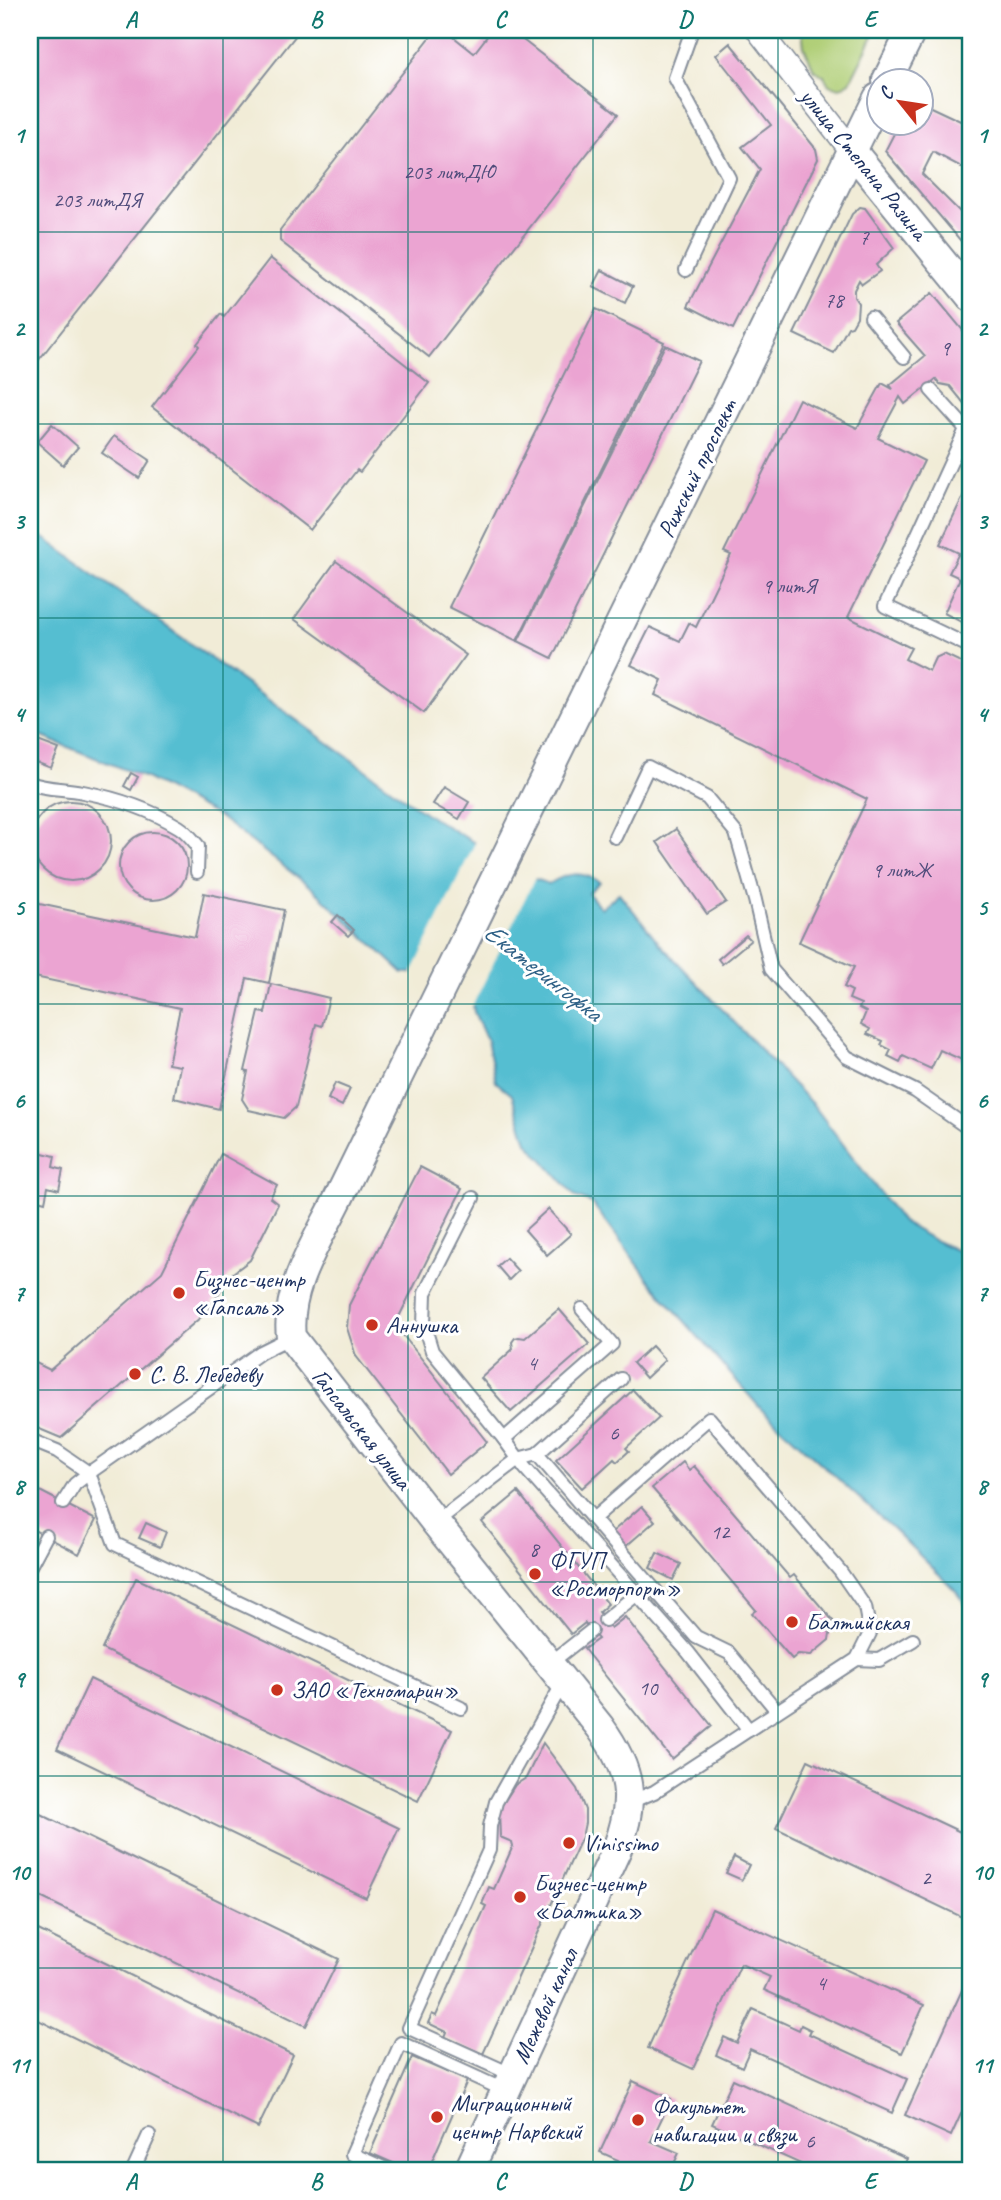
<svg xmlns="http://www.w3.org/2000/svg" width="1001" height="2200" font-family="Caveat,sans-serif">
  <rect width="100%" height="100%" fill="#fff"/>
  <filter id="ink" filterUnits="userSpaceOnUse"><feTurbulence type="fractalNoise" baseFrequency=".0143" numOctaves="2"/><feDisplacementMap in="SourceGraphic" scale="14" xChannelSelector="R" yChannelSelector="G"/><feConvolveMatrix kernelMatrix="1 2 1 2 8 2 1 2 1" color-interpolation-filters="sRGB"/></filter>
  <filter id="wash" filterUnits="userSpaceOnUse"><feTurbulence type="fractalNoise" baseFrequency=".00686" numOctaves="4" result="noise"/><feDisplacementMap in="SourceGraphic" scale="28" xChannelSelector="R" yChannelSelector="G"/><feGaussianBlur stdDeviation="1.57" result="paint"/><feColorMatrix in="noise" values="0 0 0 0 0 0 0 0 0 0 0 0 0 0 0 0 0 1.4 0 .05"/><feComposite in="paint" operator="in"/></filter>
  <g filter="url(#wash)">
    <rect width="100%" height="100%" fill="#f1ecd7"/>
    <path fill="#afce75" stroke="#657e6a" stroke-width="2" d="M802,30H876L850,82L840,88L829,85L824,76L814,70L804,47Z"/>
    <path fill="#55bed1" stroke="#387698" stroke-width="2" d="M30,528L428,815L535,879L549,884C568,872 581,871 600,882L588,893L601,908L619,893L660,944L814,1106L902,1222L936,1241L971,1257V1612L956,1591L890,1526L761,1409L653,1285L592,1203L576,1197L527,1142L512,1095L496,1082L487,1041L474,1012L473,1005L411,973H403L313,889L218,816L146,778L30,732Z"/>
    <path fill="#f1ecd7" d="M477,839L536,876L470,1011V1007L410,977Z"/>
    <g id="blocks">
      <g fill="#eba4d2">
        <path d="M30,30H300L30,371Z"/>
        <path d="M436,30H445L474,53L492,30H510L618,114L429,357L280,241V230Z"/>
        <path d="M730,43L816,149L818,159L733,329L688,306L760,169L742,147L771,125L716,55Z"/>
        <path d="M920,102L971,126V172L933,152L922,174L965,217L971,204V253L885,151L900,122H920Z"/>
        <path d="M860,207L865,208L894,248L876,265L880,271L862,284L859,280L854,290V297L858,303L857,317L852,326L848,327L834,353L794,334L852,214Z"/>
        <path d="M270,258L429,383L360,472L357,470L310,530L152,407L199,346L197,344L221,314L224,317Z"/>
        <path d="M602,270L633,286L625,303L593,287Z"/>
        <path d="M932,293L971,340V412L950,386L940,384L936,379L905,404L900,397L878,438L924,461L848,617L911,648L905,659L929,671L935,658L944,654L971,667V1064L940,1050L931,1069L903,1056L900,1062L888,1056L891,1050L881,1045L883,1041L867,1034L870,1029L861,1024L866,1012L859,1008L861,1004L849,999L852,991L844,987L854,967L799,942L867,799L655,695L662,680L631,665L650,627L680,641L689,623L696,627L731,555L724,552L799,399L857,428L882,383L893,389L890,385L925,356L896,323Z"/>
        <path d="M596,309L664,342L517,641L449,607Z"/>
        <path d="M665,345L699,361L552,658L518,641Z"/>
        <path d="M52,424L78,447L63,465L37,442Z"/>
        <path d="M114,436L150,460L139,478L102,453Z"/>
        <path d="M971,480V627L944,613L960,578L949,573L959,553L940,544Z"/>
        <path d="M336,561L466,655L424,713L294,619Z"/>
        <path d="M35,740L59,749L51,768L30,760Z"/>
        <path d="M131,773L138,777L131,790L124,786Z"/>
        <path d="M444,787L469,802L459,819L433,804Z"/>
        <circle cx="71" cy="841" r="40"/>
        <path d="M676,829L726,902L707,914L657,842Z"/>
        <circle cx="153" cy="866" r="34"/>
        <path d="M204,893L284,910L269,983L247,978L219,1109L174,1098L180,1066L168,1064L180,1008L30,976V902L195,937Z"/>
        <path d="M338,915L354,930L348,936L332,922Z"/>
        <path d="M746,935L751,940L722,964L718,959Z"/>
        <path d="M271,984L329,998L322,1026L316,1024L296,1107L284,1118L249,1110L242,1099L248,1072L245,1071L259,1012L265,1013Z"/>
        <path d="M335,1083L350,1089L342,1106L328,1099Z"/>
        <path d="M30,1150L55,1156L53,1167L63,1170L59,1190L48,1187L45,1202L30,1198Z"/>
        <path d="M221,1154L277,1185L270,1198L278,1204L250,1260L229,1276L209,1310L61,1438L30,1425V1360L50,1370L162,1272Z"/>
        <path d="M420,1167L462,1189L395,1325L487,1442L448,1474L356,1356L347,1328L349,1305Z"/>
        <path d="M548,1209L571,1234L547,1255L525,1230Z"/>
        <path d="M506,1258L518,1271L509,1280L497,1266Z"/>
        <path d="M559,1309L589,1344L511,1412L481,1378L513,1349L512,1342L515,1338L519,1337L525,1338Z"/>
        <path d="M652,1346L665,1360L646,1378L633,1363Z"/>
        <path d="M633,1390L659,1418L626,1448L629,1451L617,1462L614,1459L582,1488L556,1460Z"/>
        <path d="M683,1462L689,1470L694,1466L790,1578L794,1575L834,1622L827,1629L830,1634L829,1640L811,1655L798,1654L792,1659L752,1613L756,1610L652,1488Z"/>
        <path d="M30,1486L96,1520L79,1554L30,1528Z"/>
        <path d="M518,1492L608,1604L599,1612L611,1628L625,1617L712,1726L672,1759L584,1649L598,1639L585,1623L571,1634L482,1522Z"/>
        <path d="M642,1506L655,1521L625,1547L612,1532Z"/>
        <path d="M146,1523L166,1532L160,1547L139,1538Z"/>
        <path d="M657,1553L681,1564L673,1580L650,1568Z"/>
        <path d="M136,1578L452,1730L418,1801L102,1649Z"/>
        <path d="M90,1679L399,1828L366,1898L57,1749Z"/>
        <path d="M543,1743L577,1789L585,1810V1823L582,1837L483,2054L445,2037L447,2032L428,2023L432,2014L436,2016L486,1906L482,1904L489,1887L494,1889L513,1846L512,1842L500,1837L499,1810L515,1785L526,1778Z"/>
        <path d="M808,1760L971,1837L970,1921L776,1828Z"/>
        <path d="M30,1809L339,1959L306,2026L30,1892Z"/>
        <path d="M734,1857L749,1865L742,1880L726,1873Z"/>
        <path d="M712,1909L924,2005L902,2053L764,1990L770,1977L741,1964L693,2069L648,2048Z"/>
        <path d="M30,1926L293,2055L258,2128L30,2016Z"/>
        <path d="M962,1990L971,1994V2092L951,2136L905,2115Z"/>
        <path d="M753,2009L799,2030L801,2025L811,2030L809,2034L907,2079L892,2113L750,2049L742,2067L716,2055L724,2037L737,2043Z"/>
        <path d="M412,2057L467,2081L428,2170H409L370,2153Z"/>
        <path d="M733,2079L907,2159L902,2170H814L712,2124Z"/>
        <path d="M633,2081L671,2099L651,2141L679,2153L671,2170H613L618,2160L600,2152Z"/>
      </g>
    </g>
  </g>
  <g filter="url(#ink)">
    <use href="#blocks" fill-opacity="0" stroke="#868e9a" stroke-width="2"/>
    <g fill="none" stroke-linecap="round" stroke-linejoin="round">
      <g stroke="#868e9a" stroke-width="16">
        <g id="service">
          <path d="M959,30L971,40"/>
          <path d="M686,270L729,178L675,78L692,30"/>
          <path d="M871,317L904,357"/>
          <path d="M931,390L966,429L885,606L971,647"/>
          <path d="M30,783C47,790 65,788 83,792C115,798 151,810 179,827C187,832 193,840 198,846L197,872"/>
          <path d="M615,837L648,767L707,798L736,833L755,900L771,969L847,1057L915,1091L971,1130"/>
          <path d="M473,1198L425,1293L424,1325L432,1351L504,1439L525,1468L688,1652L749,1730"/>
          <path d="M504,1439L612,1344L582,1309"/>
          <path d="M30,1440L57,1451L89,1473L115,1544L461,1708"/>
          <path d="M537,1454L593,1519L709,1418L840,1571L865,1607L870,1633L857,1659L654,1792L630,1802"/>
          <path d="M63,1503L75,1484L89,1473L261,1352L291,1337"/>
          <path d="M593,1519L696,1637L729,1653L777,1711"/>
          <path d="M436,1522L518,1459L537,1454L621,1379"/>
          <path d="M30,1566L46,1536"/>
          <path d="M605,1620L636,1595"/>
          <path d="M857,1659L879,1660L913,1640"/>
          <path d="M549,1664L591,1631"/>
          <path d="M513,2075L409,2028L489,1850L490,1826L496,1802L563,1683"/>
          <path d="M133,2170L149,2135"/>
          <path d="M388,2170L352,2154L401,2043L506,2091"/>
        </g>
      </g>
      <g stroke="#868e9a" stroke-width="26">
        <path id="minor" d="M758,30L852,151"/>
      </g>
      <g stroke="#868e9a" stroke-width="32">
        <g id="tertiary">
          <path d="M887,80L912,30"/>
          <path d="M852,151L971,297"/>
          <path d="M469,2170L617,1849C636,1799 631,1770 600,1727L435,1522L291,1337C285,1287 319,1239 340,1195L878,98"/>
        </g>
      </g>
      <use href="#service" stroke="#fff" stroke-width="12"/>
      <use href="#minor" stroke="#fff" stroke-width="23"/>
      <use href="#tertiary" stroke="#fff" stroke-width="28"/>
    </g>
  </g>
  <path fill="none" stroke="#0f766e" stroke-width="2" stroke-opacity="0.55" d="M223,30V2170M408,30V2170M593,30V2170M778,30V2170M30,232H971M30,424H971M30,618H971M30,810H971M30,1004H971M30,1196H971M30,1390H971M30,1582H971M30,1776H971M30,1968H971"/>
  <g fill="#c8321e" stroke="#fff" stroke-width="2.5">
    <circle cx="179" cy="1293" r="7"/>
    <circle cx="372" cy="1325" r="7"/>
    <circle cx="135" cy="1374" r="7"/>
    <circle cx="535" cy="1574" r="7"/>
    <circle cx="792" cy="1622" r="7"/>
    <circle cx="277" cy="1690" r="7"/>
    <circle cx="569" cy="1843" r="7"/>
    <circle cx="520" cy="1897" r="7"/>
    <circle cx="437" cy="2117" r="7"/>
    <circle cx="638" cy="2120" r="7"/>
  </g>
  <g text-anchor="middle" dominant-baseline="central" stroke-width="6" stroke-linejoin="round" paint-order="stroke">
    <g font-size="21" fill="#4f4c7b">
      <text x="449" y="172">203 литДЮ</text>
      <text x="97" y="200">203 литДЯ</text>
      <text x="864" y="237">7</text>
      <text x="834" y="300">78</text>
      <text x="945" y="348">9</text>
      <text x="789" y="586">9 литЯ</text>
      <text x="902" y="870">9 литЖ</text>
      <text x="532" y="1363">4</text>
      <text x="614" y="1433">6</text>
      <text x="720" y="1532">12</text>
      <text x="534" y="1549">8</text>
      <text x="648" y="1688">10</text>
      <text x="926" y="1878">2</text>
      <text x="821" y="1983">4</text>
      <text x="810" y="2141">6</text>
    </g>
    <g font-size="24" fill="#1b2f5e" stroke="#fff">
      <text transform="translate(864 164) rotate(51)">улица Степана Разина</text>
      <text transform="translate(697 468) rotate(-64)">Рижский проспект</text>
      <text transform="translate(362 1429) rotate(52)">Гапсальская улица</text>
      <text transform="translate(545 2006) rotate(-65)">Межевой канал</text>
    </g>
    <g font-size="24" fill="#1b2f5e" stroke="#fff" text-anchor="start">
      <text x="193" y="1279">Бизнес-центр<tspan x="193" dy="28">«Гапсаль»</tspan></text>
      <text x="386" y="1325">Аннушка</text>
      <text x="149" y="1374">С. В. Лебедеву</text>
      <text x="549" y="1560">ФГУП<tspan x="549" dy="28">«Росморпорт»</tspan></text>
      <text x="806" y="1622">Балтийская</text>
      <text x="291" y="1690">ЗАО «Техномарин»</text>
      <text x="583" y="1843">Vinissimo</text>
      <text x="534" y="1883">Бизнес-центр<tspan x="534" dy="28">«Балтика»</tspan></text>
      <text x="451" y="2103">Миграционный<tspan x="451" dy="28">центр Нарвский</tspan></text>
      <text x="652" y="2106">Факультет<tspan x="652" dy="28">навигации и связи</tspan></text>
    </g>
    <g font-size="26" font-style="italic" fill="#2f6186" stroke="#fff">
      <text transform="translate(543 972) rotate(38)">Екатерингофка</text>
    </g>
  </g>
  <rect width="1001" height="2200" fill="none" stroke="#fff" stroke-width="77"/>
  <g transform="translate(900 102) rotate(300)"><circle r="33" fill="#ffffff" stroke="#a4acbf" stroke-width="2"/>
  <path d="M0-5L12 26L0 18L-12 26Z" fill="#c8321e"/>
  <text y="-10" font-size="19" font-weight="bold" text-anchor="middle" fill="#1b2f5e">С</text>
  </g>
  <rect x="38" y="38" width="924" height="2124" fill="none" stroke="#0f766e" stroke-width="2.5"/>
  <g font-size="23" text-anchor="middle" font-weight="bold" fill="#0f766e">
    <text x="131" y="27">A</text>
    <text x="316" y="27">B</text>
    <text x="500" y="27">C</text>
    <text x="685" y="27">D</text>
    <text x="870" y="27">E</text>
    <text x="19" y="143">1</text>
    <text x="982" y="143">1</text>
    <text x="19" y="336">2</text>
    <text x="982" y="336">2</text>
    <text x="19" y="529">3</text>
    <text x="982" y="529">3</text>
    <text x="19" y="722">4</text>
    <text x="982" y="722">4</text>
    <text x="19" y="915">5</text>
    <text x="982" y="915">5</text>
    <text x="19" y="1108">6</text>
    <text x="982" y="1108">6</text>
    <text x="19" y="1301">7</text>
    <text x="982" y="1301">7</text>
    <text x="19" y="1494">8</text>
    <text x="982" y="1494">8</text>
    <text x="19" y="1687">9</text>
    <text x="982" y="1687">9</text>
    <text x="19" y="1880">10</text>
    <text x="982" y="1880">10</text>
    <text x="19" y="2073">11</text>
    <text x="982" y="2073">11</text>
    <text x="131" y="2189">A</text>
    <text x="316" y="2189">B</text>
    <text x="500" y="2189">C</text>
    <text x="685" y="2189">D</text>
    <text x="870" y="2189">E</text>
  </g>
</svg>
